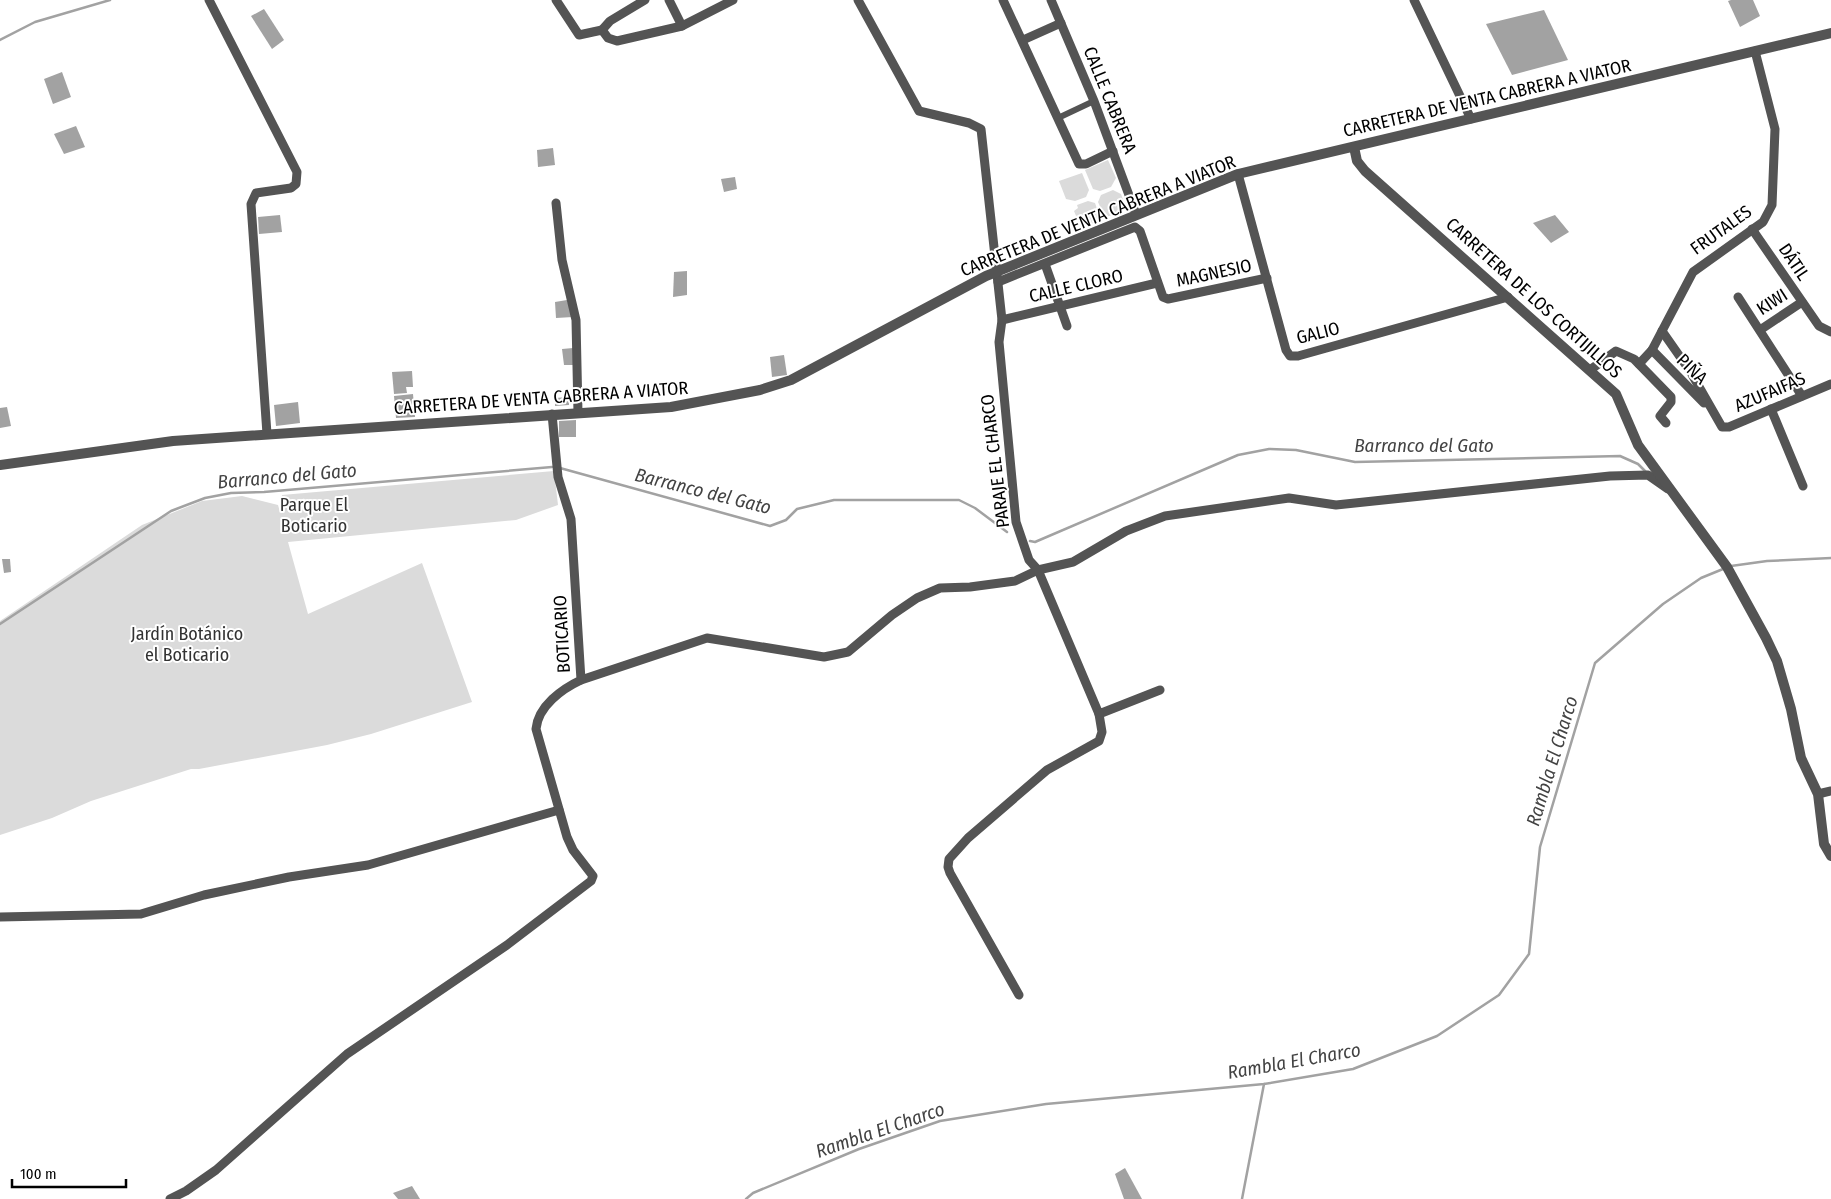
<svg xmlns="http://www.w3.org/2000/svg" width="1831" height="1199" font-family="'Fira Sans Condensed',sans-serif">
  <rect width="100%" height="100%" fill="#fff"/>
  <g fill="#dbdbdb">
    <path d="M1108,160L1116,178L1111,187L1100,191L1093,189L1085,170Z"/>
    <path d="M1082,173L1089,190L1086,197L1075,201L1066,199L1059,181Z"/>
    <path d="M1113,190L1121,194L1126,208L1105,218L1098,202L1101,195Z"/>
    <path d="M1088,201L1095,203L1101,220L1081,228L1074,211L1078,208L1077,205Z"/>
    <path d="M554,471L558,505L516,520L288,542L308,614L422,563L472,702L371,734L327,745L199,769H191L91,801L52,818L0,835V621L142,525L202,501L242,496L278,505L280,512L282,495Z"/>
  </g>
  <g fill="#a2a2a2">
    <path d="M1731,0H1753L1760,16L1740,27L1728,1Z"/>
    <path d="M264,9L284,40L272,49L251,16Z"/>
    <path d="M1544,10L1568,60L1512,75L1486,24Z"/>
    <path d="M62,72L71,97L53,104L44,79Z"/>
    <path d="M76,126L85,147L64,154L54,134Z"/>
    <path d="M553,148L555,165L538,167L537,150Z"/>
    <path d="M735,177L737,189L724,192L721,179Z"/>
    <path d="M280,215L282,232L259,234L258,217Z"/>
    <path d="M1555,215L1569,232L1551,243L1533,223Z"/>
    <path d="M687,271V295L673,297L674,272Z"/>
    <path d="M567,300L573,317L556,318L555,302Z"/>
    <path d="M573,348V365H564L562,349Z"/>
    <path d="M784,355L787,375L772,377L770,357Z"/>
    <path d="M412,371L413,387H406L407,393L394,394L392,372Z"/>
    <path d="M413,394L415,417L396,418L394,396Z"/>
    <path d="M569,397V405L555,406V398Z"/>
    <path d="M298,402L300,423L276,426L274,405Z"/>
    <path d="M7,407L11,426L0,428V408Z"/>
    <path d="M576,420V437H559V421Z"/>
    <path d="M2,559H10L11,572L4,573Z"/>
    <path d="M1125,1168L1142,1199H1124L1115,1174Z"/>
    <path d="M412,1186L420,1199H398L393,1193Z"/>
  </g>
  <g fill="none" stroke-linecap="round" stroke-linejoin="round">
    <g stroke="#a2a2a2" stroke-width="2.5">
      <path d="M0,40L35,22L110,0"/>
      <path d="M560,468L770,526L786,520L797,509L834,500H959L975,508L1007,532"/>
      <path d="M1030,541L1035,542L1238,455L1269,449L1296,450L1355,462L1620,456L1638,464L1646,472"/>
      <path d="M1731,566L1767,561L1831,558"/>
      <path d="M0,624L171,511L205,498L231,493L264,492L552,467"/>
      <path d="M746,1199L753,1193L859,1149L940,1121L1046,1104L1264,1084L1353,1069L1437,1036L1499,995L1529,954L1540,847L1595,663L1663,604L1701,578L1723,569"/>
      <path d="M1242,1199L1264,1084"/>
    </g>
    <path stroke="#545454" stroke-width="6" d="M1058,118L1094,101"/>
    <g stroke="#545454" stroke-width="9">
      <path d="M209,0L297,172L296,184L291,188L256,193L251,204L267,434"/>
      <path d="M556,0L579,35L602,30L608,38L617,41L682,26L733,0"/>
      <path d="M669,0L682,26"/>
      <path d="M858,0L919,111L969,123L981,129L1002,320L999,342L1016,522L1029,560L1038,570L1099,714L1160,690"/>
      <path d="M1003,0L1079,164H1086L1113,151"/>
      <path d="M1051,0L1094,101L1136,214"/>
      <path d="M1414,0L1471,119"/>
      <path d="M602,30L610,21L645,0"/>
      <path d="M1023,40L1061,23"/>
      <path d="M1238,174L1286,350L1290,356H1298L1508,297"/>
      <path d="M556,203L562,260L576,320L578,413"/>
      <path d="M1752,229L1819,326L1831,332"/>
      <path d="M1045,264L1067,326"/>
      <path d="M998,282L1135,227L1140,231L1163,297L1168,299L1267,278"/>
      <path d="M1738,297L1802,396"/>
      <path d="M1002,320L1157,283"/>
      <path d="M1760,330L1802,302"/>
      <path d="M1662,331L1690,371L1722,427H1729L1831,384"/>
      <path d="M1652,350L1704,403"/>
      <path d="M1639,364L1652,350L1693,272L1763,222L1772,205L1775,129L1755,51"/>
      <path d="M1590,370L1616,351L1634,359L1671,397V402L1660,416L1666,423"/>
      <path d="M1771,409L1803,486"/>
      <path d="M581,680L707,638L824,657L848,652L892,615L917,598L940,588L970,587L1015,581L1038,570L1073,562L1126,531L1165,516L1289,498L1336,505L1610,476L1648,475L1668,489"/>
      <path d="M1818,794L1831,791"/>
      <path d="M0,917L141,914L204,895L289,877L368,865L559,810"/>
      <path d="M1019,995L950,873L948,867L949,859L968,838L1047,770L1099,741L1102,732L1099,714"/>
      <path d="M170,1199L186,1191L216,1170L347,1054L507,945L591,881L593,876L573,850L567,837L536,729C538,706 562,689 581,680L571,519L558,477L552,414"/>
    </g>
    <g stroke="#545454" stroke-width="10">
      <path d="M1354,147L1357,161L1365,171L1616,394L1638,445L1727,567L1766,638L1777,661L1791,709L1801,758L1818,794L1824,844L1831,856"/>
      <path d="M0,465L173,441L671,407L760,390L791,380L986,276L1238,174L1831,33"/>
    </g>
  </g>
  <g text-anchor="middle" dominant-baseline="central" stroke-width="4" stroke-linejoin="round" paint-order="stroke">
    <g font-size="18" fill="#000" stroke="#fff">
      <text transform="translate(1487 98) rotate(-13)">CARRETERA DE VENTA CABRERA A VIATOR</text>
      <text transform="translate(1110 100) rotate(68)">CALLE CABRERA</text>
      <text transform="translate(1098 216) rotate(-22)">CARRETERA DE VENTA CABRERA A VIATOR</text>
      <text transform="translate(1721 230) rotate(-36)">FRUTALES</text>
      <text transform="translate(1794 262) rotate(56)">DÁTIL</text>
      <text transform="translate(1214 273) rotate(-12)">MAGNESIO</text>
      <text transform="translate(1076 286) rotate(-13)">CALLE CLORO</text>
      <text transform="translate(1534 298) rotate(42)">CARRETERA DE LOS CORTIJILLOS</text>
      <text transform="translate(1772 302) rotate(-33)">KIWI</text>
      <text transform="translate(1318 333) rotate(-14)">GALIO</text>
      <text transform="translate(1692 369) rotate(44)">PIÑA</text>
      <text transform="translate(1770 392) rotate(-23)">AZUFAIFAS</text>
      <text transform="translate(541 398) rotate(-4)">CARRETERA DE VENTA CABRERA A VIATOR</text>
      <text transform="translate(995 461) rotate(-97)">PARAJE EL CHARCO</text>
      <text transform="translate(562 634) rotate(-93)">BOTICARIO</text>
    </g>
    <g font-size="18" fill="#323232" stroke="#fff">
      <text x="314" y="505">Parque El<tspan x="314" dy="21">Boticario</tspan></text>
      <text x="187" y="634">Jardín Botánico<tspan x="187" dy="21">el Boticario</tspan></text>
    </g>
    <g font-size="19" font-style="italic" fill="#434343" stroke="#fff">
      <text x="1424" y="445">Barranco del Gato</text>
      <text transform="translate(287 476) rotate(-5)">Barranco del Gato</text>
      <text transform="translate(703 491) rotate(14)">Barranco del Gato</text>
      <text transform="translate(1552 761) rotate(-73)">Rambla El Charco</text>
      <text transform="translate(1294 1061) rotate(-10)">Rambla El Charco</text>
      <text transform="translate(880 1130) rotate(-19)">Rambla El Charco</text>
    </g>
  </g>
  <path d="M12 1179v8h114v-8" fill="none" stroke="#000000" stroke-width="2.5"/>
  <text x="20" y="1179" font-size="15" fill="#000000" stroke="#ffffff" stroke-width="4" paint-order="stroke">100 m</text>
</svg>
